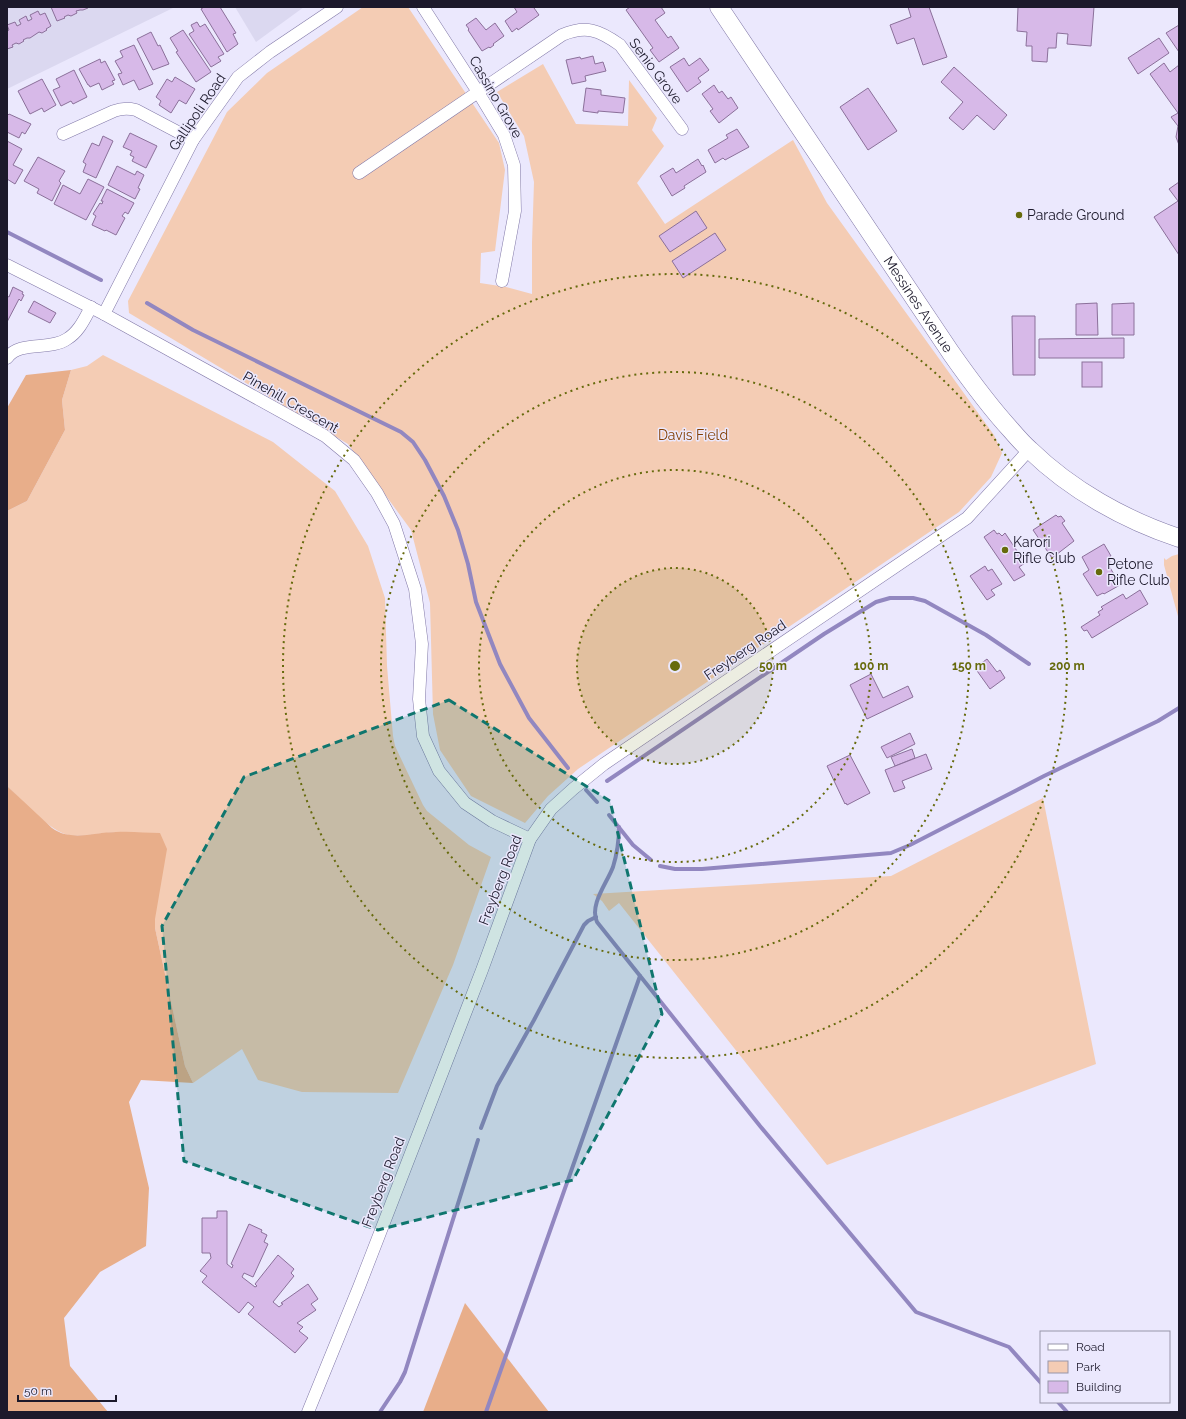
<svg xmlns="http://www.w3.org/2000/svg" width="1186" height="1419" font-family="Raleway,sans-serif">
  <rect width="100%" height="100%" fill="#ebe8fd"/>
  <g fill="#dbd8f0">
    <path d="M7,7H175L7,89Z"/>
    <path d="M235,7H304L256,42Z"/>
  </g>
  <g fill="#f4ccb4">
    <path d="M363,7H408L499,143L505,170L495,251L481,253L480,283L506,287L532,294V243L534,182L524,136L497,92L543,64L576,124L628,126L629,80L657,118L652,130L664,146L637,183L665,224L793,140L827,203L994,435L1002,453L991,477L959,512L578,769L548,796L525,823L471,796L440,750L433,714L430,603L411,530L348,444L129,313L128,301L227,112L267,73Z"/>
    <path d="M103,355L273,442L335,491L368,546L385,598L387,666L393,736L395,746L423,805L427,811L469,845L491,857L453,965L398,1093L302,1092L258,1080L242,1049L193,1083L185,1066L155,928V919L115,832C101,833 84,837 69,835C51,833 21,799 7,786V511L27,501L65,430L62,400L71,370L87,366Z"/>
    <path d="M1179,554V620L1164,565V558L1166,560L1172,556Z"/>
    <path d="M1043,798L1096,1064L827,1165L619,903L609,911L602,901L593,894L891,876Z"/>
  </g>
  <g fill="#e8ae8a">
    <path d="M71,370L62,400L65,430L27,501L7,511V408L26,375Z"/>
    <path d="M7,786L52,828C71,842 95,832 116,832C131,831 146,833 160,833L167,849L155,919V928L185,1066L193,1083L141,1080L129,1102L149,1188L146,1246L100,1272L64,1318L70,1366L108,1412H7Z"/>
    <path d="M465,1303L549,1412H423Z"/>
  </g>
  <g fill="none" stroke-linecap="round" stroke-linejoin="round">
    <g stroke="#9287c0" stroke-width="4">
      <path d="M7,232L101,280"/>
      <path d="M147,303L193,330L401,432L413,442L425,460L444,496L458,530L468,564L476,602L500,664L529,718L568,768"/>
      <path d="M607,781L824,634L876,602L890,598H913L925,601L986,635L1029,664"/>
      <path d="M586,790L597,802"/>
      <path d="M609,815L633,845L651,860"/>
      <path d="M619,827C619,841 617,854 613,867C607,883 589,905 597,922L760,1126L916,1312L1009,1347L1041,1383"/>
      <path d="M660,866L675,869H702L891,853L910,845L1044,776L1158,721L1179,708"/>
      <path d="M481,1128L497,1086L534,1020L584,925L588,921L596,917"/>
      <path d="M1058,1402L1067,1412"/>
      <path d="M380,1412L400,1382L405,1372L478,1140"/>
      <path d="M486,1412L640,976"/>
    </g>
  </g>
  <g fill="#d7b9e8" stroke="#8b709a">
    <path d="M51,7H88V8L83,10H80L76,11L77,13L71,16L68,15L64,17L65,18L57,21Z"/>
    <path d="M204,7H220L236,33L233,34L238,44L227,52L201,9Z"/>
    <path d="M514,7H536L534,8L539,15L518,30L517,28L512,32L505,21L517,12Z"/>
    <path d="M630,7H661L665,13L655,20L668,38L671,36L679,48L659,62L650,50L653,48L626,10Z"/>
    <path d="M908,7H929L947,57L923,65L914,38L897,44L890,25L911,17Z"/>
    <path d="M1018,7H1094L1091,46L1067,44L1068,34L1057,33L1056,48H1048L1047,62L1032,61V46H1026L1027,32L1017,31Z"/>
    <path d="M38,11L40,15L45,13L51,26L46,29L47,30L42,33L39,32L30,38H27L23,40L24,41L19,44L16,43L12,45L13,47L7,49V31L9,30L7,25L15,22L17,26L21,24L19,20L26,16L28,21L32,19L30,15Z"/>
    <path d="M476,18L486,30L495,23L504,36L493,44L494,45L490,48L489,47L482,51L468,30L469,29L466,25Z"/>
    <path d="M197,22L200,27L205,24L224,54L218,57L221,61L211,67L189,34L194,31L191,25Z"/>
    <path d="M1179,25V52L1166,33Z"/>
    <path d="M183,30L211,72L196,82L176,52L178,51L170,38Z"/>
    <path d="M151,32L158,46L160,45L169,64L153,70L137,39Z"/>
    <path d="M1159,38L1169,53L1138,74L1128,58Z"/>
    <path d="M134,45L153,84L139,90L134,80L123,85L118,74L122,73L115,61L123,57L120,51Z"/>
    <path d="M593,56L595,64L603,62L606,71L585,76L586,81L572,84L566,60L580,57L581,59Z"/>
    <path d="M684,58L689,66L700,58L709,70L698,78L701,82L687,92L670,67Z"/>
    <path d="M100,59L101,63L105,61L115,80L112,81L114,84L102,90L99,83L90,87L89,85H88L79,69Z"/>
    <path d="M1164,63L1170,72L1179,65V145L1176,137L1178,126L1171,117L1178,113L1150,74Z"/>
    <path d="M954,67L1007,115L994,130L977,115L963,130L949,118L963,102L941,82Z"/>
    <path d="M74,70L87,97L73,104L71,101L61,106L53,90L60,87L56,79Z"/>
    <path d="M175,77L195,89L186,104L179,100L171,113L159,105L161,101L156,97L167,79L172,82Z"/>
    <path d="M42,79L56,105L44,112L42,108L30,114L18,91Z"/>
    <path d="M714,85L719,93L722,91L728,99L731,97L738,108L719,123L710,111L713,109L702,94Z"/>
    <path d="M586,88L601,90V95L625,98L623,113L598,111V113L583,111Z"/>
    <path d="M868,88L897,131L868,150L840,107Z"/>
    <path d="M9,114L31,124L25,134L22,132L19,138L7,132V116Z"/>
    <path d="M737,129L749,147L725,160L723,158L715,163L708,150L728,138L726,135Z"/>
    <path d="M130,133L157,146L146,168L132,161L134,157L130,155L132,151L123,147Z"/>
    <path d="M103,136L113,141L96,178L83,172L86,164L83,162L92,143L99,146Z"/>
    <path d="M7,141L22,149L13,165L23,170L15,184L7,179Z"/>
    <path d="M38,157L65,171L59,181L61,183L52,201L37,193L39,189L24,181Z"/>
    <path d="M698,159L702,166L703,165L706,172L684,186L685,188L672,196L660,176L673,168L676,173Z"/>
    <path d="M117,166L135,175L137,171L144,175L138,188L140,189L135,199L108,185Z"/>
    <path d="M88,179L104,187L86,220L54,204L63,185L80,194Z"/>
    <path d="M1179,182V255L1154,217L1178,201L1169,189Z"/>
    <path d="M107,189L134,203L128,214L125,212L122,216L125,218L116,235L106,230L105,231L92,225L96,216L93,214L100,203L102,204L103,201H101Z"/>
    <path d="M696,211L707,228L670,252L659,236Z"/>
    <path d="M715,233L726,250L683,278L672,261Z"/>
    <path d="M13,287L23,292L22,294L24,295L21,301L19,299L7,322V296L9,297Z"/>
    <path d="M34,301L56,313L50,323L28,312Z"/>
    <path d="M1097,303L1098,335H1076V304Z"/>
    <path d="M1134,303V335H1112V304Z"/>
    <path d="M1012,316H1035V375H1013Z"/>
    <path d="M1124,338V358H1039V339Z"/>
    <rect x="1082" y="362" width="20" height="25"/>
    <path d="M1056,515L1058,517L1061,516L1065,521L1062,523L1074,541L1052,558L1033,530Z"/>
    <path d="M994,530L997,534L999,533L1002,536L1005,533L1025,563L1019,567L1025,575L1014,581L984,537Z"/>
    <path d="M1104,544L1111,556L1108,558L1111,562L1108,564L1120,585L1104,594L1103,593L1097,596L1083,574L1089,570L1082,557Z"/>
    <path d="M985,566L988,571L992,569L1002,584L991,590L995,595L987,600L970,576Z"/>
    <path d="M1140,590L1148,604L1092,638L1087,630L1084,631L1081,627L1100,615L1098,612L1103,609L1101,607L1123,594L1126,599Z"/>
    <path d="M987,659L997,672L1000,670L1005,678L990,689L975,668Z"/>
    <path d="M871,674L883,698L908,686L913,697L867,719L850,685Z"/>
    <path d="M910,733L915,744L887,758L881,747Z"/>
    <path d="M912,749L915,758L895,766L891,757Z"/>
    <path d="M926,754L932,769L902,781L905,788L894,792L885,770Z"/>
    <path d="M850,755L870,793L847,805L846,803L845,804L827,766Z"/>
    <path d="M217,1211H227V1264L232,1268L233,1265L231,1264L249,1224L262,1230L261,1232L267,1235L264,1242L268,1244L253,1277L244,1273L242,1277L255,1287L257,1286L255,1284L278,1255L294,1269L291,1273L294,1276L273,1302L279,1307L283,1304L281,1303L308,1284L318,1299L311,1304L316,1310L297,1323L303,1327L299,1331L308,1338L295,1353L248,1314L254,1307L248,1302L239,1313L202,1282L207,1276L200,1271L211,1258L210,1253H202V1218H217Z"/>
  </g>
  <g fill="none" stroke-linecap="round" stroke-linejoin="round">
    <g stroke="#8279a8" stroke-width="13">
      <g id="street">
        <path d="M423,7L478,92L504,135L514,165L515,211L502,281"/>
        <path d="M63,134L114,111C122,108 128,108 136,110L193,140"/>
        <path d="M359,173L562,35C586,25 599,30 620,45L682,129"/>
        <path d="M7,265L104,314L300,422L325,436L354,460L377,493L394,524L415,589L422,644L419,699L423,736L439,771L465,803L492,821L530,839"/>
        <path d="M104,314L193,140L238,77L270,52L337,7"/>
        <path d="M7,358C20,340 50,351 67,339C79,332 85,318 91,307"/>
        <path d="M308,1412L359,1287L482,970L530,839L551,809L573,789L604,764L967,518L1029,450"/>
      </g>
    </g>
    <g stroke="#8279a8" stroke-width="19">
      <g id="secondary">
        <path id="s1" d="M719,7L951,353C970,380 989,406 1011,430C1017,437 1023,444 1030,450C1071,490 1125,520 1179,538"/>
      </g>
    </g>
    <use href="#street" stroke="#fff" stroke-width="12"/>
    <use href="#secondary" stroke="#fff" stroke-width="18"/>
  </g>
  <path fill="#0f766e" fill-opacity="0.2" stroke="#0f766e" stroke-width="3" stroke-dasharray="8 5" stroke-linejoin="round" d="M449,700L610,801L662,1014L573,1180L378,1230L184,1161L162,926L244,777Z"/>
  <circle cx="675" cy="666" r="98" fill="#666a0c" fill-opacity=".12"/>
  <g fill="none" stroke="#666a0c" stroke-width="2" stroke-dasharray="2 4">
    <circle cx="675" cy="666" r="98"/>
    <circle cx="675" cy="666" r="196"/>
    <circle cx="675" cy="666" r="294"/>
    <circle cx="675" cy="666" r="392"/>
  </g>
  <g fill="#666a0c" stroke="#ebe8fd" stroke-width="1.5">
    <circle cx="1019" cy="215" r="4"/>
    <circle cx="1005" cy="550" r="4"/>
    <circle cx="1099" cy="572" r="4"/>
  </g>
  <g text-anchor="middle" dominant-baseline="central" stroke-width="3" stroke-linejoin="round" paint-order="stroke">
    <g font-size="14" fill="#1c192b" stroke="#ebe8fd">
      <text transform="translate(656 71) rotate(53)">Senio Grove</text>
      <text transform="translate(496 97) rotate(60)">Cassino Grove</text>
      <text transform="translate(197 112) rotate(-56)">Gallipoli Road</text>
      <text stroke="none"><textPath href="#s1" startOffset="358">Messines Avenue</textPath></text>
      <text transform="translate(291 402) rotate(30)">Pinehill Crescent</text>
      <text transform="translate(745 650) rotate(-34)">Freyberg Road</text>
      <text transform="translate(500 880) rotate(-69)">Freyberg Road</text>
      <text transform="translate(383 1182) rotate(-69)">Freyberg Road</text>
    </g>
    <g font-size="14" fill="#1c192b" stroke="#ebe8fd" text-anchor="start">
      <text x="1027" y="215">Parade Ground</text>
      <text x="1013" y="542">Karori<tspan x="1013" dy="16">Rifle Club</tspan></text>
      <text x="1107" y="564">Petone<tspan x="1107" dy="16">Rifle Club</tspan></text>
    </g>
    <g font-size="14" fill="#823d00" stroke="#ebe8fd">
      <text x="693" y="435">Davis Field</text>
    </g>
  </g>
  <circle cx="675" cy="666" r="6" fill="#666a0c" stroke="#ebe8fd" stroke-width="2"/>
  <g font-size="12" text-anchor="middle" font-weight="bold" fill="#666a0c" stroke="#ebe8fd" stroke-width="3" stroke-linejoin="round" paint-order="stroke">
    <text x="773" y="670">50 m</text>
    <text x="871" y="670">100 m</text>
    <text x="969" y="670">150 m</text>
    <text x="1067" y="670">200 m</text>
  </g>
  <rect width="1186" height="1419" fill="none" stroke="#1c192b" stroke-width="16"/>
  <rect x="1040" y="1331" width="130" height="72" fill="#ebe8fd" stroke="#9895a9"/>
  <rect x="1048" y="1344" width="20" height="6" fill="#ffffff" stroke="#9895a9"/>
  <text x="1076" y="1351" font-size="12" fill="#1c192b">Road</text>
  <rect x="1048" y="1361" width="20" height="12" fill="#f4ccb4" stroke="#9895a9"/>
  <text x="1076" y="1371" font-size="12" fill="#1c192b">Park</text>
  <rect x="1048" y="1381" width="20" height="12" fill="#d7b9e8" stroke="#9895a9"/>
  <text x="1076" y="1391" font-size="12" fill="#1c192b">Building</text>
  <path d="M18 1395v6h98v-6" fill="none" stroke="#1c192b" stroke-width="2"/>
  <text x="24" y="1395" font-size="12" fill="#1c192b" stroke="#ebe8fd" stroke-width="3" paint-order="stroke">50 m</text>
</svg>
